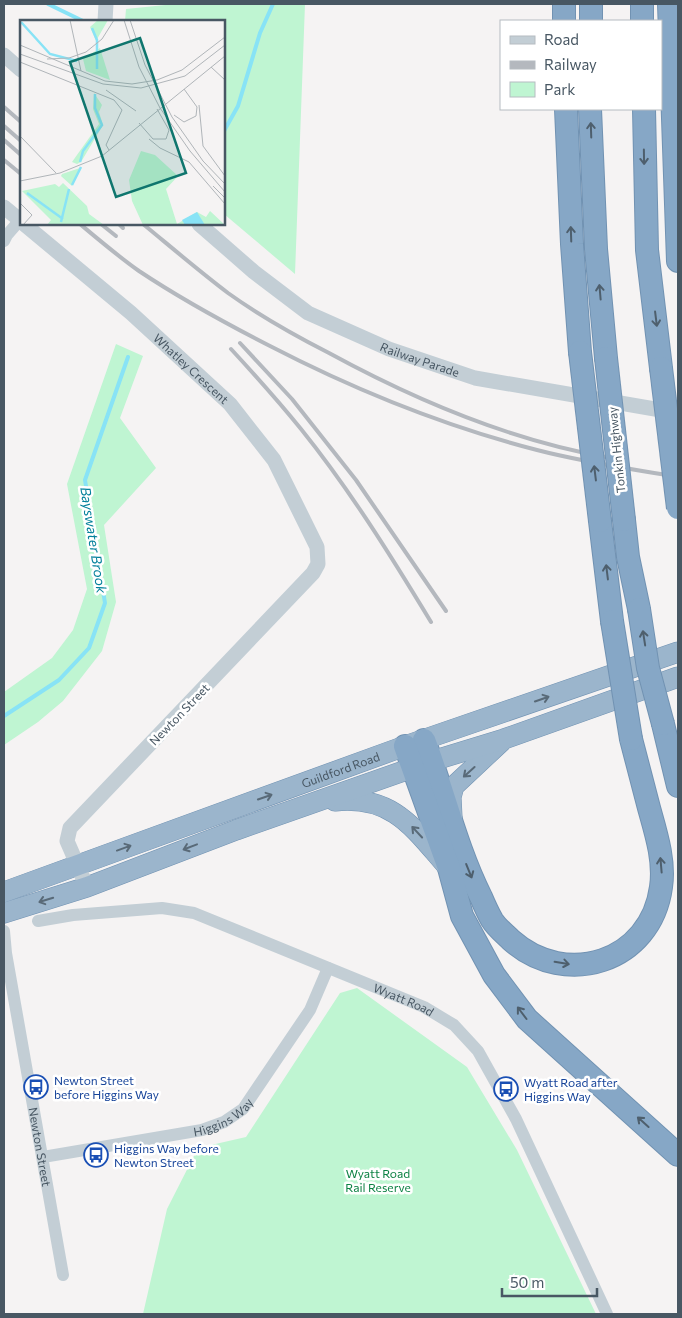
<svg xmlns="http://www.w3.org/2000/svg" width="682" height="1318" font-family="Commissioner,sans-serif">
  <rect width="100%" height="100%" fill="#f5f3f3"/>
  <g fill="#bff5d2">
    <path d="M175,4H305L295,274L224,214V21H125L126,9Z"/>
    <path d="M116,344L143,356L120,418L156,468L104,525L116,602L102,651L63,701L38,722L4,745V692L52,658L73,630L87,589L67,484Z"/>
    <path d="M357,988L467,1067L517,1150L596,1314H143L167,1209L198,1148L246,1137L340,993Z"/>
  </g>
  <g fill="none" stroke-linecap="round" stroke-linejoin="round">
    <g stroke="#88e3f6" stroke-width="4">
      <path d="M48,4L83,21"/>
      <path d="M224,131L238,106L260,33L273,4"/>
      <path d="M4,716L59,680L89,648L105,603L85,480L128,357"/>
    </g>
    <g stroke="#7192b2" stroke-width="21">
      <g id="trunk">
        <path d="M335,801C392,795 413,827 446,865"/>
        <path d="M452,817L451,797L454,786L501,742"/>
        <path id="s6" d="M4,892L405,746L678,652"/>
        <path d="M4,913L87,887L236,830L432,761L504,739L678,677"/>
      </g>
    </g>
    <g stroke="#7192b2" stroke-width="24">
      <g id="motorway">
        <path d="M642,4V21"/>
        <path d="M669,4L678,261"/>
        <path d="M564,21V4"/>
        <path d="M591,21V4"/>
        <path d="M566,109L572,244L580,352"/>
        <path d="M590,109L596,249L606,358"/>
        <path d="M644,109L647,250L661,368"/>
        <path d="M624,520L628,557L639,609"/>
        <path d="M600,521L612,621"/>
        <path d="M663,724L678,786"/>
        <path d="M424,740C444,792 456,847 481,897C484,904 488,913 492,920C497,928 505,934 511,940C566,989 651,962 661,887C665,861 656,833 649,808C643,785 637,762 631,739"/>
        <path d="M405,746L449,868L462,916L494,975L527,1019L678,1155"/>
      </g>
    </g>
    <g stroke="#c3ced5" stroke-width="12">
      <path d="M4,241L7,235L20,220"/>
      <path id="s1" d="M38,921L73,915L162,908L194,913L424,1007L454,1025L478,1051L516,1119L607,1314"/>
      <path id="s2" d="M4,931L6,953L63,1275"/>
      <path id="s3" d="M43,1157L202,1130L224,1122L243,1109L310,1010L328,968"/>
    </g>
    <g stroke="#c3ced5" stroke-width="15">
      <path d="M105,21L106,4"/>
      <path d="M4,55L21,70"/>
      <path d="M4,207L21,221"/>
      <path id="s4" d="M24,224L131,313L230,404L274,460L317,547L318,564L313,573L70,828L67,841L87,887"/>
      <path id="s5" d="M199,224L254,272L308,313L389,349L475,378L678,413"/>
    </g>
    <use href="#trunk" stroke="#9bb5cc" stroke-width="20"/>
    <use href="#motorway" stroke="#86a7c6" stroke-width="22"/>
    <g stroke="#b4b8be" stroke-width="4">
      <path d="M4,107L21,122"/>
      <path d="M4,126L21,141"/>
      <path d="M4,140L21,155"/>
      <path d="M4,160L21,174"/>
      <path d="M80,224C99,240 119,257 139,271C181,299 225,323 270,346C355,390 444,426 537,450C583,462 631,469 678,477"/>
      <path d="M101,224L116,236"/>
      <path d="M119,224L123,228"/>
      <path d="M143,224C171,247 199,271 228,293C260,316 294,335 329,353C417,401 511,441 611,458"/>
      <path d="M240,343L292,399L356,480L446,611"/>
      <path d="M231,349C255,375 279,402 301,429C350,490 391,556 431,622"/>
    </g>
    <g stroke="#7192b2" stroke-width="24" stroke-linecap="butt">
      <g id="motorway-bridge">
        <path d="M580,352L600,521"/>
        <path d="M606,358L624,520"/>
        <path d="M661,368L678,508"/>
        <path d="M639,609L648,668L663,724"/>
        <path d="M612,621L631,739"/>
      </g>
    </g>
    <use href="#motorway-bridge" stroke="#86a7c6" stroke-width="22"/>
  </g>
  <defs><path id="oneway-shaft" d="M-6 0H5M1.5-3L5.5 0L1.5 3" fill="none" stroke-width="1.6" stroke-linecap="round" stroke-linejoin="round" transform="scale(1.25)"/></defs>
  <g stroke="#4e5f6d">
    <use href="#oneway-shaft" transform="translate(591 130) rotate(-92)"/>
    <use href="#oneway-shaft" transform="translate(644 157) rotate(89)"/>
    <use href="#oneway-shaft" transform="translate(571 234) rotate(-92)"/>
    <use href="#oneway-shaft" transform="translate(600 292) rotate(-95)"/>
    <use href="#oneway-shaft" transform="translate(656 319) rotate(83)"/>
    <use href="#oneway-shaft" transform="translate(595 473) rotate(-97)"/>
    <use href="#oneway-shaft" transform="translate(607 572) rotate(-97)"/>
    <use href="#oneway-shaft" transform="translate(644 638) rotate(-99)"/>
    <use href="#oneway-shaft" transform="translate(661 865) rotate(-95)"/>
    <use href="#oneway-shaft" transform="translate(469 871) rotate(68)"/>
    <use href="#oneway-shaft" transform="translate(562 963) rotate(9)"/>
    <use href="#oneway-shaft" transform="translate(522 1013) rotate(-127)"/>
    <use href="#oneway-shaft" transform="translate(643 1122) rotate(-138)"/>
  </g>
  <g stroke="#596a78">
    <use href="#oneway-shaft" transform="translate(542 699) rotate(-19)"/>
    <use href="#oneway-shaft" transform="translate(469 772) rotate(138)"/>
    <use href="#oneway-shaft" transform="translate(265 797) rotate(-19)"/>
    <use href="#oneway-shaft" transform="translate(417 832) rotate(-133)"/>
    <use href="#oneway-shaft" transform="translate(190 847) rotate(159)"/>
    <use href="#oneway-shaft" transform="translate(124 848) rotate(-20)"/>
    <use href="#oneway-shaft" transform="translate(46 900) rotate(163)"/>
  </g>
  <defs>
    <g id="bus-ring" transform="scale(1.25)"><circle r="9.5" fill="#fff" stroke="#1a4fb4" stroke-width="1.5"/><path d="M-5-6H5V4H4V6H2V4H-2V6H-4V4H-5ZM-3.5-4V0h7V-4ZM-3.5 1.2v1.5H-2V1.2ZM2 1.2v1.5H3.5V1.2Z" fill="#1a4fb4"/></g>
  </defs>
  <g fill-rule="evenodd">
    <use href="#bus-ring" x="36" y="1087"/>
    <use href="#bus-ring" x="506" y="1089"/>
    <use href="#bus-ring" x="96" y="1155"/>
  </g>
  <g text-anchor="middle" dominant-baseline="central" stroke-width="5" stroke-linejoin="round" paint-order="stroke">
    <g font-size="12" fill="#485763" stroke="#fff">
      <text stroke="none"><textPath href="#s5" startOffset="262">Railway Parade</textPath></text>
      <text stroke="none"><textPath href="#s4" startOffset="221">Whatley Crescent</textPath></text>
      <text transform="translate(616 450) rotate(-96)">Tonkin Highway</text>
      <text transform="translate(179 714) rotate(-46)">Newton Street</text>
      <text stroke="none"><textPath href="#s6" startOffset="358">Guildford Road</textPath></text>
      <text stroke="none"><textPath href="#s1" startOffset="384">Wyatt Road</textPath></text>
      <text stroke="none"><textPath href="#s3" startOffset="186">Higgins Way</textPath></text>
      <text stroke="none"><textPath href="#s2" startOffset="219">Newton Street</textPath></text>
    </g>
    <g font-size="12" fill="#164399" stroke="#fff" text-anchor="start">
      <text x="54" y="1080">Newton Street<tspan x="54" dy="14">before Higgins Way</tspan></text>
      <text x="524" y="1082">Wyatt Road after<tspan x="524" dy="14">Higgins Way</tspan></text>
      <text x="114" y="1148">Higgins Way before<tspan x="114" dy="14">Newton Street</tspan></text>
    </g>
    <g font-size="12" fill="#0d8244" stroke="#fff">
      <text x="378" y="1173">Wyatt Road<tspan x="378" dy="14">Rail Reserve</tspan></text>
    </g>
    <g font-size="14" font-style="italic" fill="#03809b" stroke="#fff">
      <text transform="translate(94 540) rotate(81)">Bayswater Brook</text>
    </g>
  </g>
  <g transform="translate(20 20)">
    <rect width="205" height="205" fill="#f5f3f3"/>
    <path d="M78,0H88L76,21L70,7ZM80,28L90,60L66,51L63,39ZM74,73L82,85L79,92L83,105L61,142L57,144L52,142L79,104L73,89ZM121,131L135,135L158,156L146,169L157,204L177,192L186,197L190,191L205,205H123L112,181L109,160ZM60,148L52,166L41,156L42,154ZM43,163L67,186L69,194L84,205H27L31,200L2,171L35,164L39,167Z" fill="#bff5d2"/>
    <path d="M177,192L185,205H165L162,200Z" fill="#88e3f6"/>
    <path fill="none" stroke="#88e3f6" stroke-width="2.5" d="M1,2L30,34L57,41M72,8L77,20V49M60,142L63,131L82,105L75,88V74M52,165L61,147M7,173L43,199M41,202L49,169"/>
    <path fill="none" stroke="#b0b5b9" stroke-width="1" d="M50,0L61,51M104,0L119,47L140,88L170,131L205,172M110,0L125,45L152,97L183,141L205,164M0,25L85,61L112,64L137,60L162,50L205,17M0,34L83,64L121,68L165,56L205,25M27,39L49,38L66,32L82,19L94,0M0,42L94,80L102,90L86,125L89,130M191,47L205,60M86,70L116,91M179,85L183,126L205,156M154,95L164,102L176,96L177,87L164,69M119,103L133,119H146L149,110L137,89M0,116L36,153M129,119L140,128L169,142L205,184M0,161L40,153L82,136L205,36M193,166L205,178M0,183L12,195L3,205"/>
    <path fill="#0f766e" fill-opacity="0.15" stroke="#0f766e" stroke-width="2.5" d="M120,18L166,153L96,177L50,42Z"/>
    <rect width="205" height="205" fill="none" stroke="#485763" stroke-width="2.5"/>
  </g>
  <rect width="682" height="1318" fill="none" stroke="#485763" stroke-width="10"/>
  <rect x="500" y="20" width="162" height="90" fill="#ffffff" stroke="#b6bcc1"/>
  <rect x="510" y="36" width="25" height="8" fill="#c3ced5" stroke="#b6bcc1"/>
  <text x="544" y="45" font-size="15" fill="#485763">Road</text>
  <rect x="510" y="61" width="25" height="8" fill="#b4b8be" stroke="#b6bcc1"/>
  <text x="544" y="70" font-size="15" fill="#485763">Railway</text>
  <rect x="510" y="82" width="25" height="15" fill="#bff5d2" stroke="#b6bcc1"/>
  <text x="544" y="95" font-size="15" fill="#485763">Park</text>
  <path d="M502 1288v8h95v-8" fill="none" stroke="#485763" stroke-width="2.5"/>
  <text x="510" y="1288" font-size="15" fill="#485763" stroke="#ffffff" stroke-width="4" paint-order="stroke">50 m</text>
</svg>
